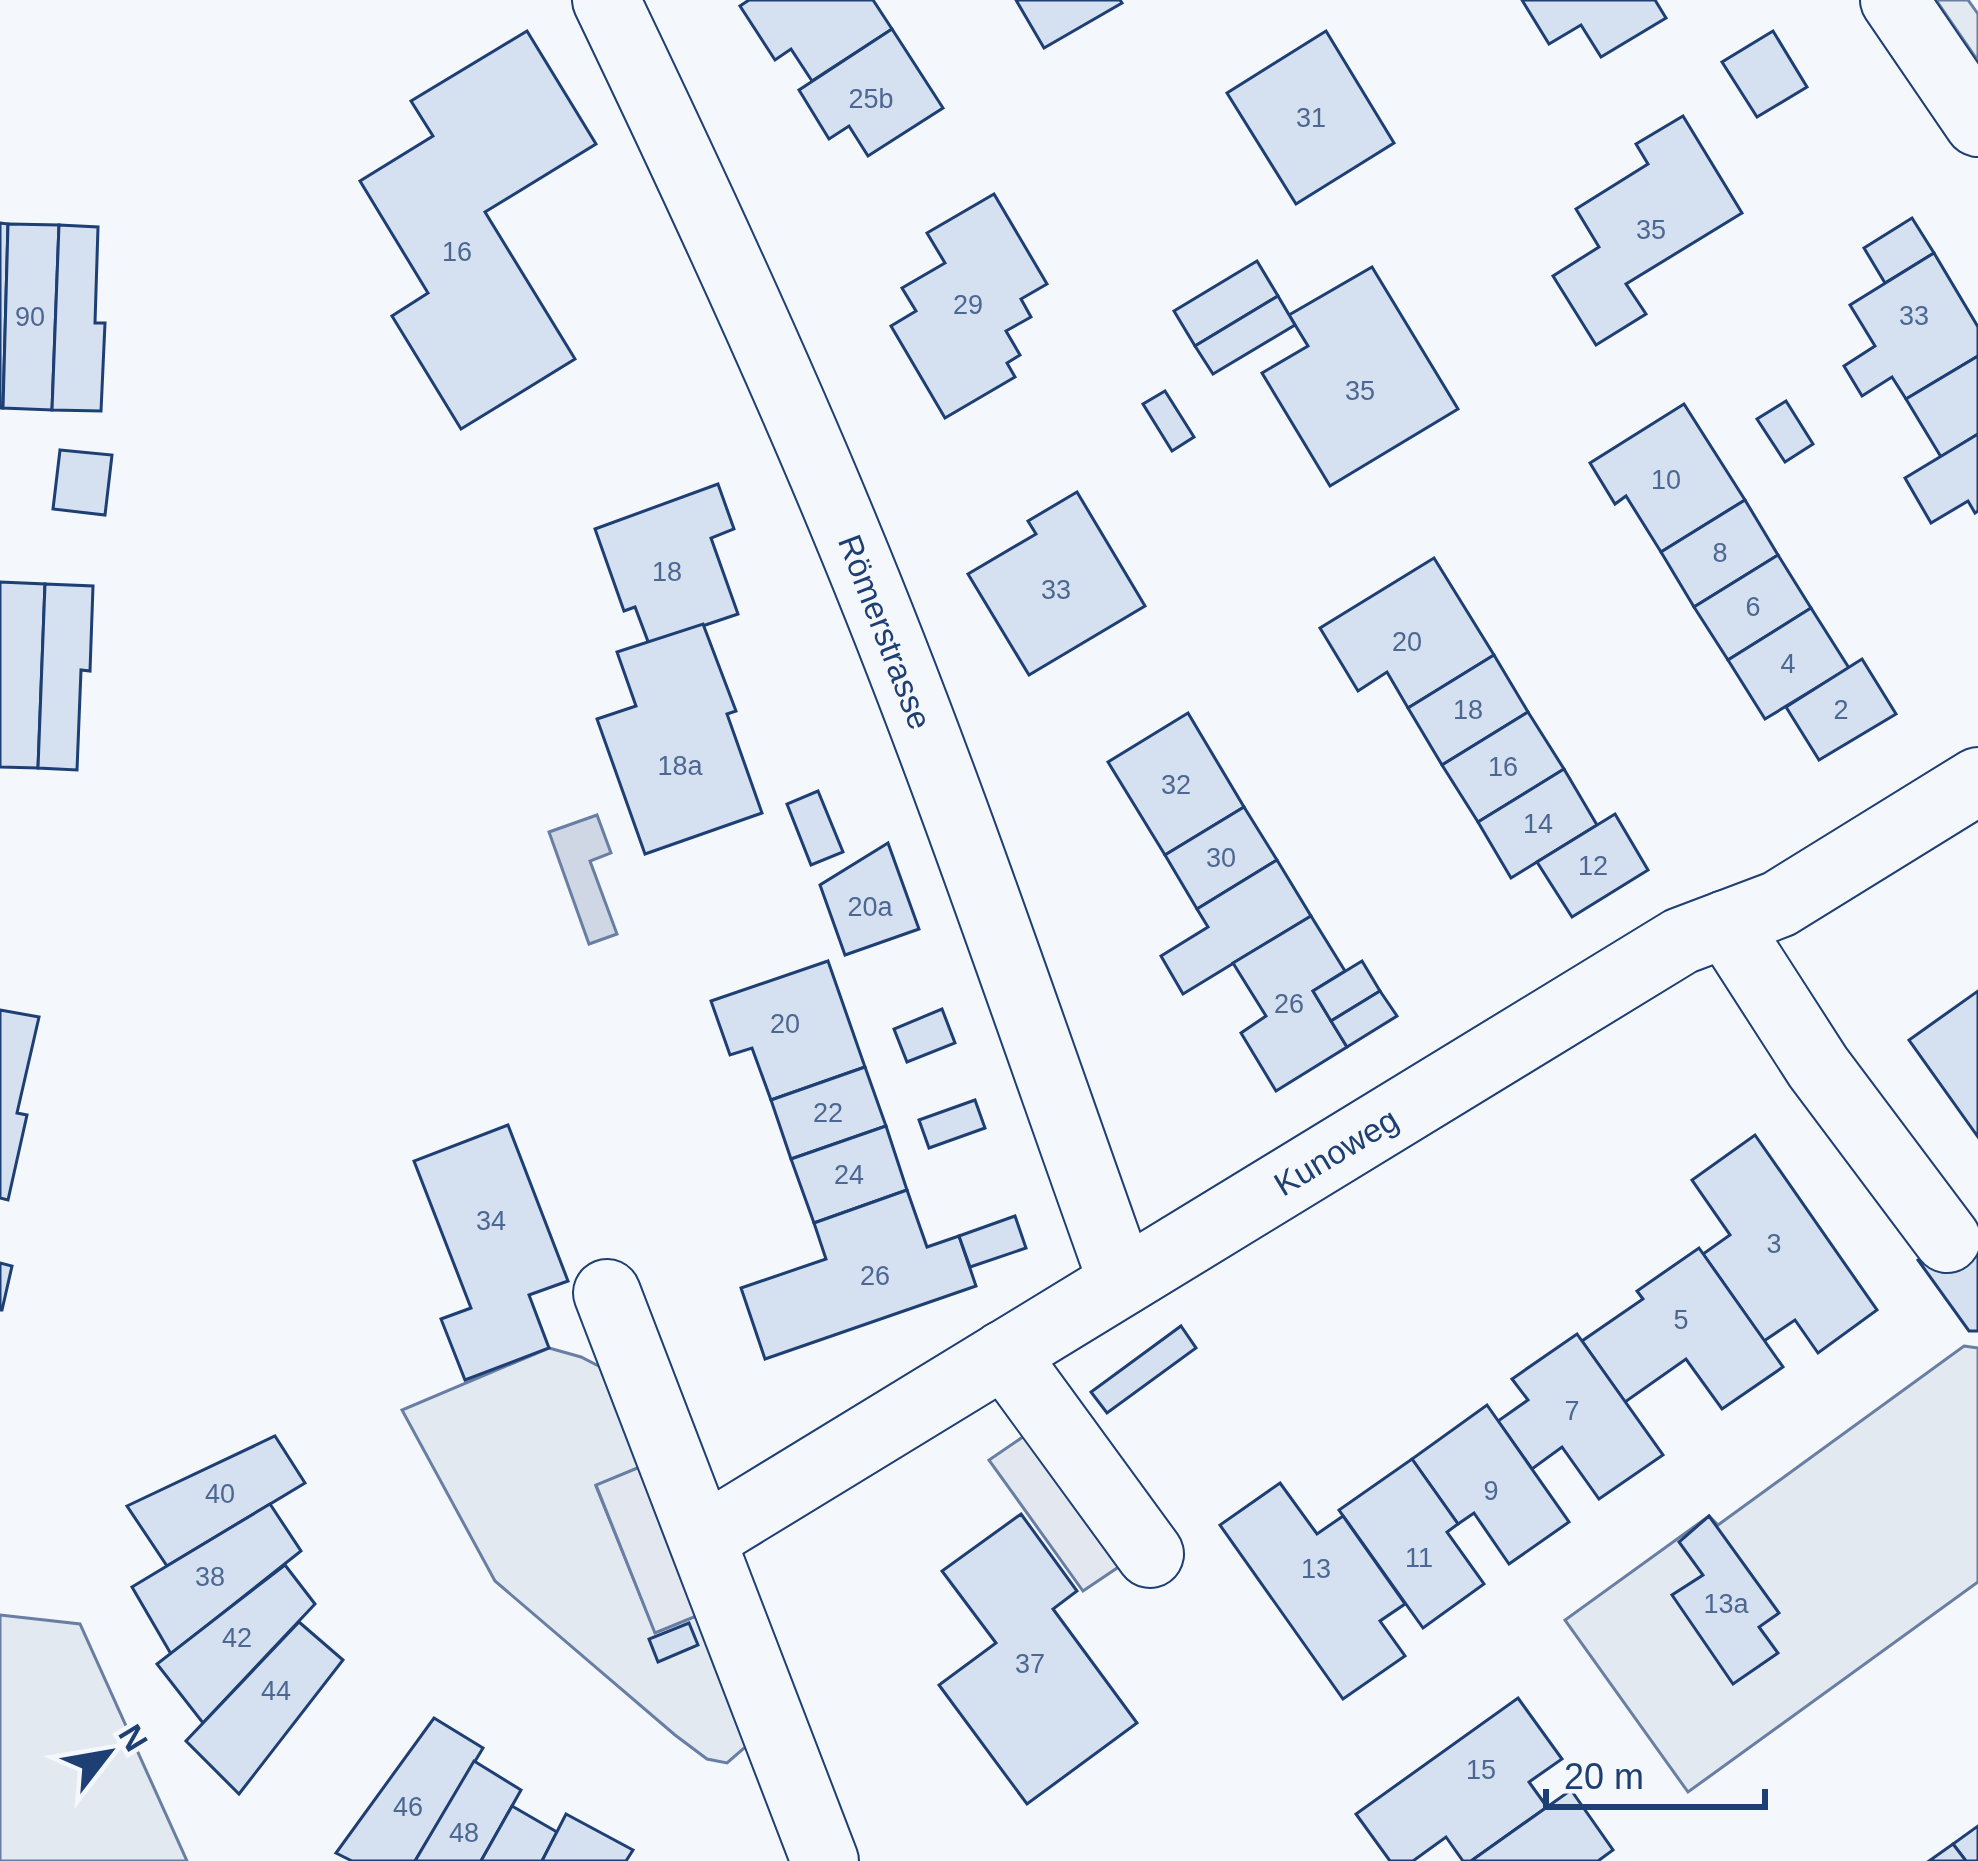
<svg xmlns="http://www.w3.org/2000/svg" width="1978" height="1861" font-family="Arial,sans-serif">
  <rect width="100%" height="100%" fill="#f4f7fb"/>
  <g fill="#e3e9f0" stroke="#687fa3" stroke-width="3">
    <path d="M1936,0H1968L1978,14V61Z"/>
    <path d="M1964,1346L1978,1348V1582L1688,1792L1565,1620L1709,1516L1718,1525Z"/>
    <path d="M549,1348L581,1357L616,1375L652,1462L596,1486L655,1632L711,1610L750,1743L727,1763L707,1759L675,1735L495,1581L402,1410Z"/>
    <path d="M0,1615L80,1624L187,1861H0Z"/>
  </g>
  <g fill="#e3e8f0" stroke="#687fa3" stroke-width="3">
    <path d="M1030,1432L1123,1564L1083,1591L989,1460Z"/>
    <path d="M652,1462L711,1610L655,1633L596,1485Z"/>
  </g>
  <path fill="#cfd7e4" stroke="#687fa3" stroke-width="3" d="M597,815L611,853L590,861L617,934L589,944L549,832Z"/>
  <g fill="#d5e0f0" stroke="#1d3f73" stroke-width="3">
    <path d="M749,0H873L892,29L812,81L791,49L775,60L740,6Z"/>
    <path d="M1016,0H1120L1122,3L1044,48Z"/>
    <path d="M1522,0H1655L1666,18L1601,57L1581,25L1549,44Z"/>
    <path d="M892,29L943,108L868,156L849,126L829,139L799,90Z"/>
    <path d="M527,31L596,144L485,212L575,359L461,429L392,316L428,293L360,181L433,136L411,101Z"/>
    <path d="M1326,31L1394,143L1296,204L1227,93Z"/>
    <path d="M1773,31L1807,87L1757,117L1722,62Z"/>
    <path d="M1683,116L1742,213L1626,284L1646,314L1596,345L1553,276L1599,247L1576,209L1648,164L1636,144Z"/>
    <path d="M994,194L1047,284L1021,299L1031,317L1006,331L1020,355L1007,363L1015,377L945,418L891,326L916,311L902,288L945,263L927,233Z"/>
    <path d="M1912,218L1934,253L1885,283L1864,248Z"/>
    <path d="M0,223L8,224L3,408H0Z"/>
    <path d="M8,224L59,225L52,410L3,408Z"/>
    <path d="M59,225L98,227L95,323H105L101,411L52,410Z"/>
    <path d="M1934,253L1978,327V356L1906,399L1892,377L1862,396L1844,366L1875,346L1850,305Z"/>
    <path d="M1257,261L1278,296L1195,346L1174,311Z"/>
    <path d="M1372,267L1458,409L1330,486L1262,373L1308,346L1289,315Z"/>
    <path d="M1278,296L1295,325L1213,374L1195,346Z"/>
    <path d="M1978,356V434L1941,457L1906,399Z"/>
    <path d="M1165,391L1194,437L1172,451L1143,404Z"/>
    <path d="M1786,401L1813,444L1785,462L1757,419Z"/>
    <path d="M1684,404L1745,500L1661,552L1626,496L1615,504L1590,463Z"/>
    <path d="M1978,434V511L1975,513L1968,501L1931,523L1905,478Z"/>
    <path d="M60,450L112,455L105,515L53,509Z"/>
    <path d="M718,484L734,529L711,538L738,614L649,644L635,607L624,611L595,529Z"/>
    <path d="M1077,492L1145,606L1029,675L968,574L1036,534L1028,521Z"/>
    <path d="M1745,500L1778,555L1694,607L1661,552Z"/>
    <path d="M1778,555L1811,608L1728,660L1694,607Z"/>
    <path d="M1434,558L1494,655L1408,708L1387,672L1358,691L1320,628Z"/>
    <path d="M0,582L45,584L38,768L0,767Z"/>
    <path d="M45,584L93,586L90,671L81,670L77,770L38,768Z"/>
    <path d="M1811,608L1849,668L1765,719L1728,660Z"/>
    <path d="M703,624L736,711L727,714L762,813L645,854L597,719L636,706L617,652Z"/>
    <path d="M1494,655L1528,712L1442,765L1408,708Z"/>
    <path d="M1862,659L1896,714L1819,760L1786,707Z"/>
    <path d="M1528,712L1564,769L1478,822L1442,765Z"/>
    <path d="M1188,713L1244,807L1165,855L1108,762Z"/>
    <path d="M1564,769L1597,825L1511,878L1478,822Z"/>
    <path d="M818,791L843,852L811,865L787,804Z"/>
    <path d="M1244,807L1277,860L1197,909L1165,855Z"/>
    <path d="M1615,814L1648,870L1572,917L1537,862Z"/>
    <path d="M888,843L919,929L845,955L820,885Z"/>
    <path d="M1277,860L1311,916L1183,994L1161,956L1208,927L1197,909Z"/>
    <path d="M1311,916L1345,971L1313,991L1347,1047L1276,1091L1241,1033L1266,1016L1233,963Z"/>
    <path d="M828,961L865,1067L771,1100L752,1048L730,1055L711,1001Z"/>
    <path d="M1362,961L1380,991L1331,1021L1313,991Z"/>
    <path d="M1380,991L1397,1016L1347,1047L1331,1021Z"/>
    <path d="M1978,991V1137L1909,1040Z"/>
    <path d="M942,1009L955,1043L907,1062L894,1029Z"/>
    <path d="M0,1010L39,1017L17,1113L27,1115L8,1200L0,1198Z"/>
    <path d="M865,1067L886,1126L791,1159L771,1100Z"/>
    <path d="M975,1100L985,1128L929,1148L919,1120Z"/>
    <path d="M508,1125L568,1281L529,1295L549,1348L465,1380L441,1319L471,1308L414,1161Z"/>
    <path d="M886,1126L907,1190L814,1223L791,1159Z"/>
    <path d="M1755,1135L1877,1310L1818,1353L1795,1320L1764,1341L1703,1254L1730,1235L1692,1180Z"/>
    <path d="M907,1190L927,1247L959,1236L976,1286L765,1359L741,1288L826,1259L814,1223Z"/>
    <path d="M1015,1216L1026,1248L970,1267L959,1236Z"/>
    <path d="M1969,1225L1978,1236V1331H1969L1918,1260Z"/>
    <path d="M1699,1248L1783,1367L1722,1409L1686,1359L1625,1402L1582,1341L1643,1299L1637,1291Z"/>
    <path d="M0,1263L12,1266L2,1310H0Z"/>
    <path d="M1181,1326L1196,1348L1107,1413L1091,1392Z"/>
    <path d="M1577,1334L1663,1455L1599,1499L1562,1447L1532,1469L1498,1421L1528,1400L1512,1379Z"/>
    <path d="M1487,1405L1569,1522L1509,1564L1474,1513L1458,1524L1412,1459Z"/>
    <path d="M275,1436L305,1483L167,1566L127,1506Z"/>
    <path d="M1412,1459L1458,1524L1447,1532L1484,1584L1423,1628L1339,1510Z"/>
    <path d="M1280,1483L1317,1534L1343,1516L1405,1604L1380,1621L1405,1656L1343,1699L1220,1525Z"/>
    <path d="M270,1504L301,1551L171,1654L132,1587Z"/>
    <path d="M1021,1514L1077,1591L1053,1609L1137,1723L1027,1804L939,1685L996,1643L942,1571Z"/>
    <path d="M1709,1516L1779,1613L1759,1627L1778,1653L1733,1684L1672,1595L1703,1575L1679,1542Z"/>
    <path d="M285,1565L315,1604L203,1723L157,1664Z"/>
    <path d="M299,1622L343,1660L239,1794L186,1741Z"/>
    <path d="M689,1623L698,1645L658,1662L649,1639Z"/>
    <path d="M1518,1698L1562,1759L1529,1782L1547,1807L1471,1861H1463L1446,1837L1413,1861H1390L1356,1814Z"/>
    <path d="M434,1718L483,1748L415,1861H352L336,1853Z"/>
    <path d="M474,1761L521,1790L481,1861H415Z"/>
    <path d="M1571,1790L1613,1850L1598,1861H1471Z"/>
    <path d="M512,1806L557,1832L542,1861H481Z"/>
    <path d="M566,1814L633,1850L626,1861H542Z"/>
    <path d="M1978,1826V1861H1966L1953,1844Z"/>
    <path d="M1953,1844L1966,1861H1929Z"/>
  </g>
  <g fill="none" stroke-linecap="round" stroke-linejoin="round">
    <g stroke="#1d3f73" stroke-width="70">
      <g id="minor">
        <path d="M606,0C690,175 772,351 846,531C948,777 1032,1031 1122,1282"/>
        <path d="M1894,0L1978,123"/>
        <path d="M1726,924L1818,1067L1947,1239"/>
        <path d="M607,1293L825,1861"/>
        <path d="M1004,1354L1150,1554"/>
        <path d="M702,1539L1681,941L1779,904L1978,781"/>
      </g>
    </g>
    <use href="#minor" stroke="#f4f7fb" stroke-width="66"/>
  </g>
  <g text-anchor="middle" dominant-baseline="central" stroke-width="9" stroke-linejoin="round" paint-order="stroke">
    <g font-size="27" fill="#4b6792">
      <text x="871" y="99">25b</text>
      <text x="1311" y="118">31</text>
      <text x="1651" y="230">35</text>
      <text x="457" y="252">16</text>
      <text x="968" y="305">29</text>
      <text x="1914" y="316">33</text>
      <text x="30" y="317">90</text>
      <text x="1360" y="391">35</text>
      <text x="1666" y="480">10</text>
      <text x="1720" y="553">8</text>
      <text x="667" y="572">18</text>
      <text x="1056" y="590">33</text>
      <text x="1753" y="607">6</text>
      <text x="1407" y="642">20</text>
      <text x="1788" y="664">4</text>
      <text x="1468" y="710">18</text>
      <text x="1841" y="710">2</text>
      <text x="680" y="766">18a</text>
      <text x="1503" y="767">16</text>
      <text x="1176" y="785">32</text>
      <text x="1538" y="824">14</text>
      <text x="1221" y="858">30</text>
      <text x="1593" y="866">12</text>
      <text x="870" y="907">20a</text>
      <text x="1289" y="1004">26</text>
      <text x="785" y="1024">20</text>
      <text x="828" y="1113">22</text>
      <text x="849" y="1175">24</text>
      <text x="491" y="1221">34</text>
      <text x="1774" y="1244">3</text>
      <text x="875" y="1276">26</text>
      <text x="1681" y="1320">5</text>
      <text x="1572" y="1411">7</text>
      <text x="1491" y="1491">9</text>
      <text x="220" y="1494">40</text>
      <text x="1419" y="1558">11</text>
      <text x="1316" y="1569">13</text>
      <text x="210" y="1577">38</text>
      <text x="1726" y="1604">13a</text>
      <text x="237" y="1638">42</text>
      <text x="1030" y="1664">37</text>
      <text x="276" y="1691">44</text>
      <text x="1481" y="1770">15</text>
      <text x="408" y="1807">46</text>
      <text x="464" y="1833">48</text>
    </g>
    <g font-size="33" fill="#1d3f73" stroke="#f4f7fb">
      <text transform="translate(885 632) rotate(69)">Römerstrasse</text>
      <text transform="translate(1336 1152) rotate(-31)">Kunoweg</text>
    </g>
  </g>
  <g transform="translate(108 1753) rotate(59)" stroke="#f4f7fb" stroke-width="9" paint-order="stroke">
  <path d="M0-9L21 45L0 30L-21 45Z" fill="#1d3f73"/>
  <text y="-18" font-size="33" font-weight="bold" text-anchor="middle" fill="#1d3f73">N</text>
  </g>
  <path d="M1546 1789v18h219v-18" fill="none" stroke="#1d3f73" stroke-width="6"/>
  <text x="1564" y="1789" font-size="36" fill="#1d3f73" stroke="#f4f7fb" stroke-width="9" paint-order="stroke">20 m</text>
</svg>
